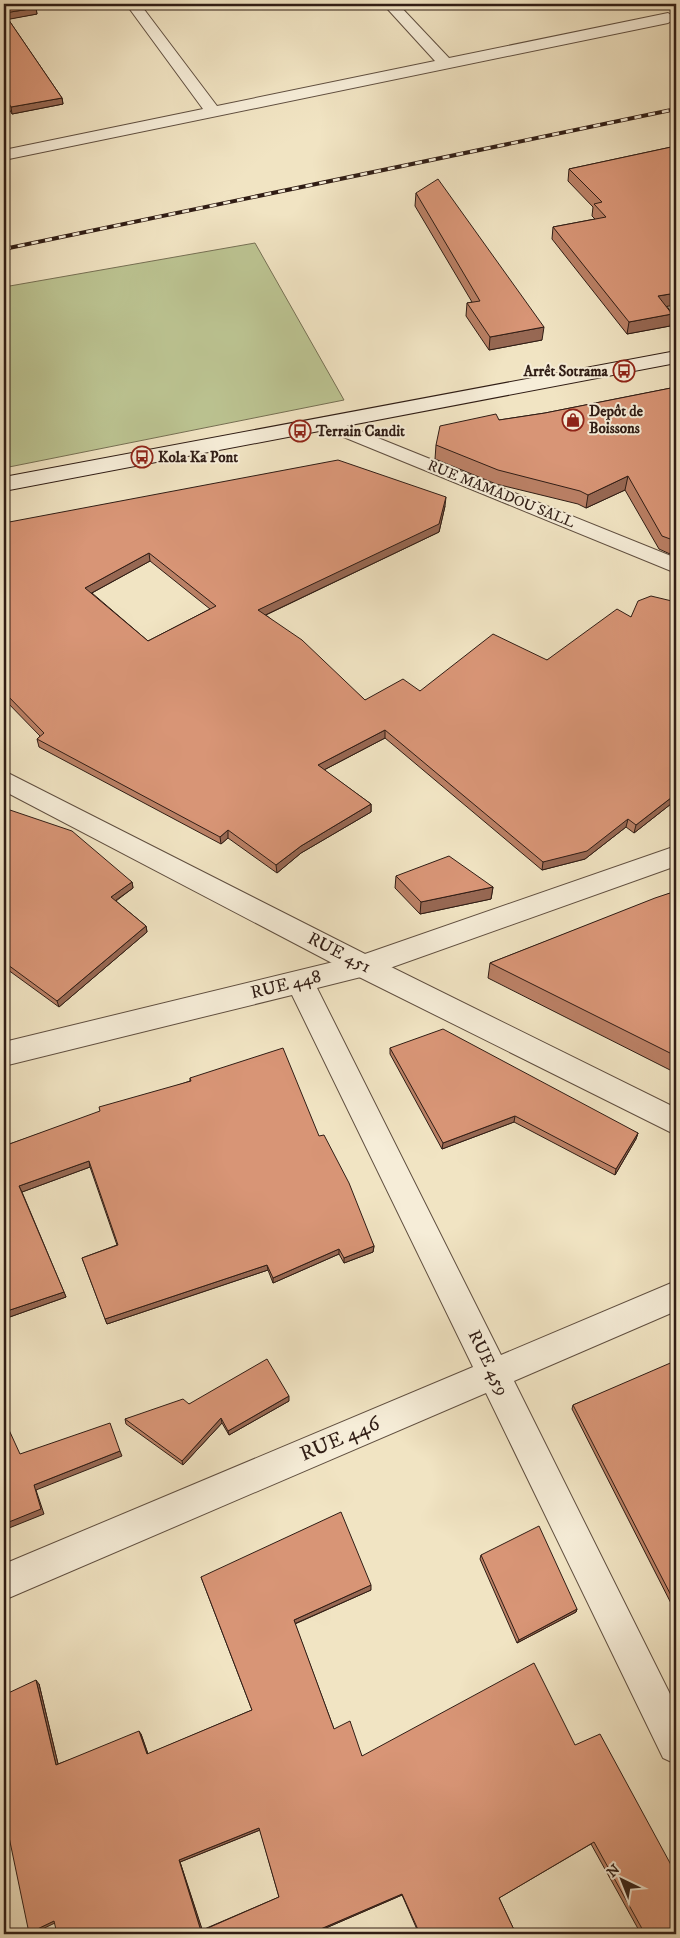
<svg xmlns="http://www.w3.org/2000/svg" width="680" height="1938" font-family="'IM FELL DW Pica',serif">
  <rect width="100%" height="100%" fill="#f1e4c3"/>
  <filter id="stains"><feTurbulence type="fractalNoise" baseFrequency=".004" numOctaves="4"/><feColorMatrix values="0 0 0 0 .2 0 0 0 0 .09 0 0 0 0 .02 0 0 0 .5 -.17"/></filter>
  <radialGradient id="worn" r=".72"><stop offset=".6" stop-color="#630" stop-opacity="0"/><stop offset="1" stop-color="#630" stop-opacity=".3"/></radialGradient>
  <path fill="#bcc492" stroke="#767054" d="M255,243L344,400L4,468V287Z"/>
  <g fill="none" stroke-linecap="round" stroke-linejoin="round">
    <g stroke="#604f40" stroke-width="2">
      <g id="minor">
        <path d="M126,4H140L217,106L435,61L383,4H398L449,58L668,13L676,18L668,23L4,160V150L203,109Z"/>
        <path d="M326,417L676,558V573L319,427L316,423L319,419Z"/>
        <path d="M676,846V866L373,974L317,988L501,1355L676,1281V1311L514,1381L676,1706V1764L663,1758L486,1393L4,1600V1564L473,1367L292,995L4,1066V1042L362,955Z"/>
      </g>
    </g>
    <g stroke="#604f40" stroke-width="2">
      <path id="tertiary" d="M4,771L373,958L676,1108V1135L353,974L4,791Z"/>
    </g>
    <g stroke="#301d15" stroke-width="2">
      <path id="secondary" d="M676,351V363L4,491V477Z"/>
    </g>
    <use href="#minor" fill="#f6edd8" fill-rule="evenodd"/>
    <use href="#tertiary" fill="#f6edd8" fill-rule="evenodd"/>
    <use href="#secondary" fill="#f6edd8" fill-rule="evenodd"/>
    <g stroke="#301d15" stroke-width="4">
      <path id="rail" d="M4,249L676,109"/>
    </g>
    <use href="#rail" stroke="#f6edd8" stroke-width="2.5" stroke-dasharray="7" stroke-linecap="butt"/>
  </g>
  <g fill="#ba8065" stroke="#301d15" fill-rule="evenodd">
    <path d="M4,4L36,8L37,14L8,19L62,98L63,104L12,114L4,100Z"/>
    <path d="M676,146L667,306L672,314L670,326L627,334L552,239L553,227L595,219L592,216L593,207L568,181L569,169Z"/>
    <path d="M416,193L542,340L489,350L466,316L467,303L472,302L415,206Z"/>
    <path d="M676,387V547L670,554L659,549L625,490L586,508L578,504L496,484L435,459L436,445L499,420L545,413Z"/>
    <path d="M445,506L439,532L266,615L365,700L420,691L547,660L631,617L676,602V800L634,833L626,827L585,859L542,870L385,738L324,770L371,804V812L301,853L277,873L228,838L221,844L39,747L37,739L40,736L4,699V523ZM150,561L210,609L148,641L92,593Z"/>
    <path d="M4,808L132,882L133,888L116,901L146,926L147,932L59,1007L4,967Z"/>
    <path d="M396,876L493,887L491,899L420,914L395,888Z"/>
    <path d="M676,891V1073L488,978L490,963Z"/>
    <path d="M390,1048L638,1133L636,1139L615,1175L514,1122L442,1149L390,1054Z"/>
    <path d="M190,1078L319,1136L374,1246L373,1252L344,1263L339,1254L273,1283L268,1270L107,1324L82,1258L117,1245L90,1167L22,1192L66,1297L4,1319V1146L190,1081Z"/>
    <path d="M676,1363V1613L572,1409L573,1405Z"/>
    <path d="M289,1401L229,1435L222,1423L183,1465L126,1424L125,1419L189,1404Z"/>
    <path d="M481,1555L577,1609L576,1612L517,1643L480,1559Z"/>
    <path d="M201,1577L371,1590L295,1624L334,1729L362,1756L575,1745L676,1934H641L591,1844L499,1898L516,1934H419L402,1895L312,1934H57L39,1684L58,1764L141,1734L148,1754L252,1710ZM260,1830L279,1897L202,1930L180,1862Z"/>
  </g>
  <g fill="#976853" stroke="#301d15">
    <path d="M36,8L37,14L5,20L4,13Z"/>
    <path d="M62,98L63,104L12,114L11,107Z"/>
    <path d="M676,293V305L656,308L658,296Z"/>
    <path d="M672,314L670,326L627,334L629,322Z"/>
    <path d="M544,327L542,340L489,350L490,337Z"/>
    <path d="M628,476L625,490L586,508L588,495Z"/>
    <path d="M446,497L445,506L439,532L259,618L258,610Z"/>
    <path d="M676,537V547L670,554L673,540Z"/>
    <path d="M149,553L150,561L86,596L85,588Z"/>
    <path d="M385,730V738L318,773V765Z"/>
    <path d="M676,794V800L634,833L636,825Z"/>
    <path d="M371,804V812L301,853L277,873L276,865L301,846Z"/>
    <path d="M628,819L626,827L585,859L542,870L543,862Z"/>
    <path d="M228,830V838L221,844L220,837Z"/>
    <path d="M132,882L133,888L112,903L111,897Z"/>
    <path d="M493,887L491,899L420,914L421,902Z"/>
    <path d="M146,926L147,932L59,1007L57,1001Z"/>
    <path d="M515,1116L514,1122L442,1149L443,1143Z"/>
    <path d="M638,1133L636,1139L615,1175L616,1169Z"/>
    <path d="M89,1161L90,1167L22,1192L19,1186Z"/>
    <path d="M374,1246L373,1252L344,1263V1258Z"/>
    <path d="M339,1249V1254L273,1283V1278Z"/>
    <path d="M267,1265L268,1270L107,1324L105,1319Z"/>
    <path d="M64,1292L66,1297L4,1319V1312Z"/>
    <path d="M289,1396V1401L229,1435L228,1431Z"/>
    <path d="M221,1418L222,1423L183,1465L182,1461Z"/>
    <path d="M120,1451L122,1456L36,1490L44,1514L4,1530V1524L34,1485Z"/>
    <path d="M371,1585V1590L294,1624V1620Z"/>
    <path d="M577,1609L576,1612L517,1643L519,1640Z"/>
    <path d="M36,1680L39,1684L59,1768L56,1765Z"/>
    <path d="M139,1731L141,1734L149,1757L147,1754Z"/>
    <path d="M259,1828L260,1830L180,1862L203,1932L201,1931L179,1860Z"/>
    <path d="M402,1894V1895L312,1934H309Z"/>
    <path d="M54,1921L57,1922L32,1934L29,1933Z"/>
  </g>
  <g fill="#d89576" stroke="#301d15" fill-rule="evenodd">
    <path d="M4,4H34L36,8L4,13L62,98L11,107L4,95Z"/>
    <path d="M676,146V293L658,296L672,314L629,322L553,227L606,217L594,204L602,202L569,169Z"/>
    <path d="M438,179L544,327L490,337L467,303L480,301L416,193Z"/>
    <path d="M676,387V537L673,540L662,536L628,476L588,495L580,491L498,470L436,445L440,426L496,414L499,420L545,413Z"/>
    <path d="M338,460L446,497L439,524L258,610L302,640L365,700L403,679L420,691L493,634L547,660L617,609L631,617L638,601L651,596L676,602V794L636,825L628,819L587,851L543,862L385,730L318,765L371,804L301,846L276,865L228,830L220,837L37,739L44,733L4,692V523ZM149,553L216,606L148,641L85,588Z"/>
    <path d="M4,808L72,831L132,882L111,897L146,926L57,1001L4,962Z"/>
    <path d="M449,856L493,887L421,902L396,876Z"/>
    <path d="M676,891V1056L490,963L655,898Z"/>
    <path d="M443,1029L638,1133L616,1169L515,1116L443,1143L390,1048Z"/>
    <path d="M283,1048L319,1136L324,1135L349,1183L374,1246L344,1258L339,1249L273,1278L267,1265L105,1319L82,1258L118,1245L89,1161L19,1186L64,1292L4,1312V1146L100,1111L99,1107L191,1081L190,1078Z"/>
    <path d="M267,1359L289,1396L228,1431L221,1418L182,1461L125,1419L183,1399L189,1404Z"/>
    <path d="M675,1361L676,1363V1605L573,1405Z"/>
    <path d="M4,1419L20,1454L110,1423L120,1451L34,1485L41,1509L4,1524Z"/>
    <path d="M341,1512L371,1585L294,1620L334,1729L350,1721L362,1756L534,1663L575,1745L600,1734L676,1874V1934H645L594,1842L499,1898L516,1934H420L402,1894L309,1934H57L54,1921L29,1933L4,1813V1695L36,1680L56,1765L139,1731L147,1754L252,1710L201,1577ZM259,1828L279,1897L201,1931L179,1860Z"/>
    <path d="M539,1526L577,1609L519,1640L481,1555Z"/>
  </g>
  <defs>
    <g id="bus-ring" transform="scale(1.125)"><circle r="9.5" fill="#f6edd8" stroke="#8f2418" stroke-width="1.5"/><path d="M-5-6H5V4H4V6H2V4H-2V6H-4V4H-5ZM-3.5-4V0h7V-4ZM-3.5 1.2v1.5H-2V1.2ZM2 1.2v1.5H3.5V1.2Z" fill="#8f2418"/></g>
    <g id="shop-ring" transform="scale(1.125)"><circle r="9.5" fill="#f6edd8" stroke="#8f2418" stroke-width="1.5"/><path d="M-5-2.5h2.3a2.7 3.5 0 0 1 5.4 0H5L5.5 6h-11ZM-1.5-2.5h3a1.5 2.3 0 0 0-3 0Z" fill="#8f2418"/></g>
  </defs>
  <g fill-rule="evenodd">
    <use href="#bus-ring" x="624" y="371"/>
    <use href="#shop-ring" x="573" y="420"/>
    <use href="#bus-ring" x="300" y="431"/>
    <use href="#bus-ring" x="142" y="457"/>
  </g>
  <g text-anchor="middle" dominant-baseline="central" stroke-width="4" stroke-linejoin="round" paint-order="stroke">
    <g font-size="15" font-weight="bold" fill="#301d15" stroke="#f6edd8" text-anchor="start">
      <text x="608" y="371" text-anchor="end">Arrêt Sotrama</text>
      <text x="589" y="411">Depôt de<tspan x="589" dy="17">Boissons</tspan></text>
      <text x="316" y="431">Terrain Candit</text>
      <text x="158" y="457">Kola Ka Pont</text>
    </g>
    <g font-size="15" fill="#301d15" stroke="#f6edd8">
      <text transform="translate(501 494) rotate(22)">RUE MAMADOU SALL</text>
    </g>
    <g font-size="18" fill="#301d15" stroke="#f6edd8">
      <text transform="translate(339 953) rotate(27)">RUE 451</text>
      <text transform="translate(286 985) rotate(-14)">RUE 448</text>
      <text transform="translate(488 1363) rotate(64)">RUE 459</text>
    </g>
    <g font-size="21" fill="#301d15" stroke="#f6edd8">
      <text transform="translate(340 1439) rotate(-23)">RUE 446</text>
    </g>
  </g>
  <rect width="680" height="1938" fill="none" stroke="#f1e4c3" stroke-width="20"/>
  <rect x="5" y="5" width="670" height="1928" fill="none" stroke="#301d15" stroke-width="2.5"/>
  <rect x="10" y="10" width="660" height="1918" fill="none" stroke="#301d15"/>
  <g transform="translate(622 1880) rotate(317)" stroke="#f6edd8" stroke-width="4" paint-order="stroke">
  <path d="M0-4L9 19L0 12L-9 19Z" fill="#301d15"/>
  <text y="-8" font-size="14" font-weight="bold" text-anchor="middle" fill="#301d15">N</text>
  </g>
  <rect width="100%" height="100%" filter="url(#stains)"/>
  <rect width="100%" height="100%" fill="url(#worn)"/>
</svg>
